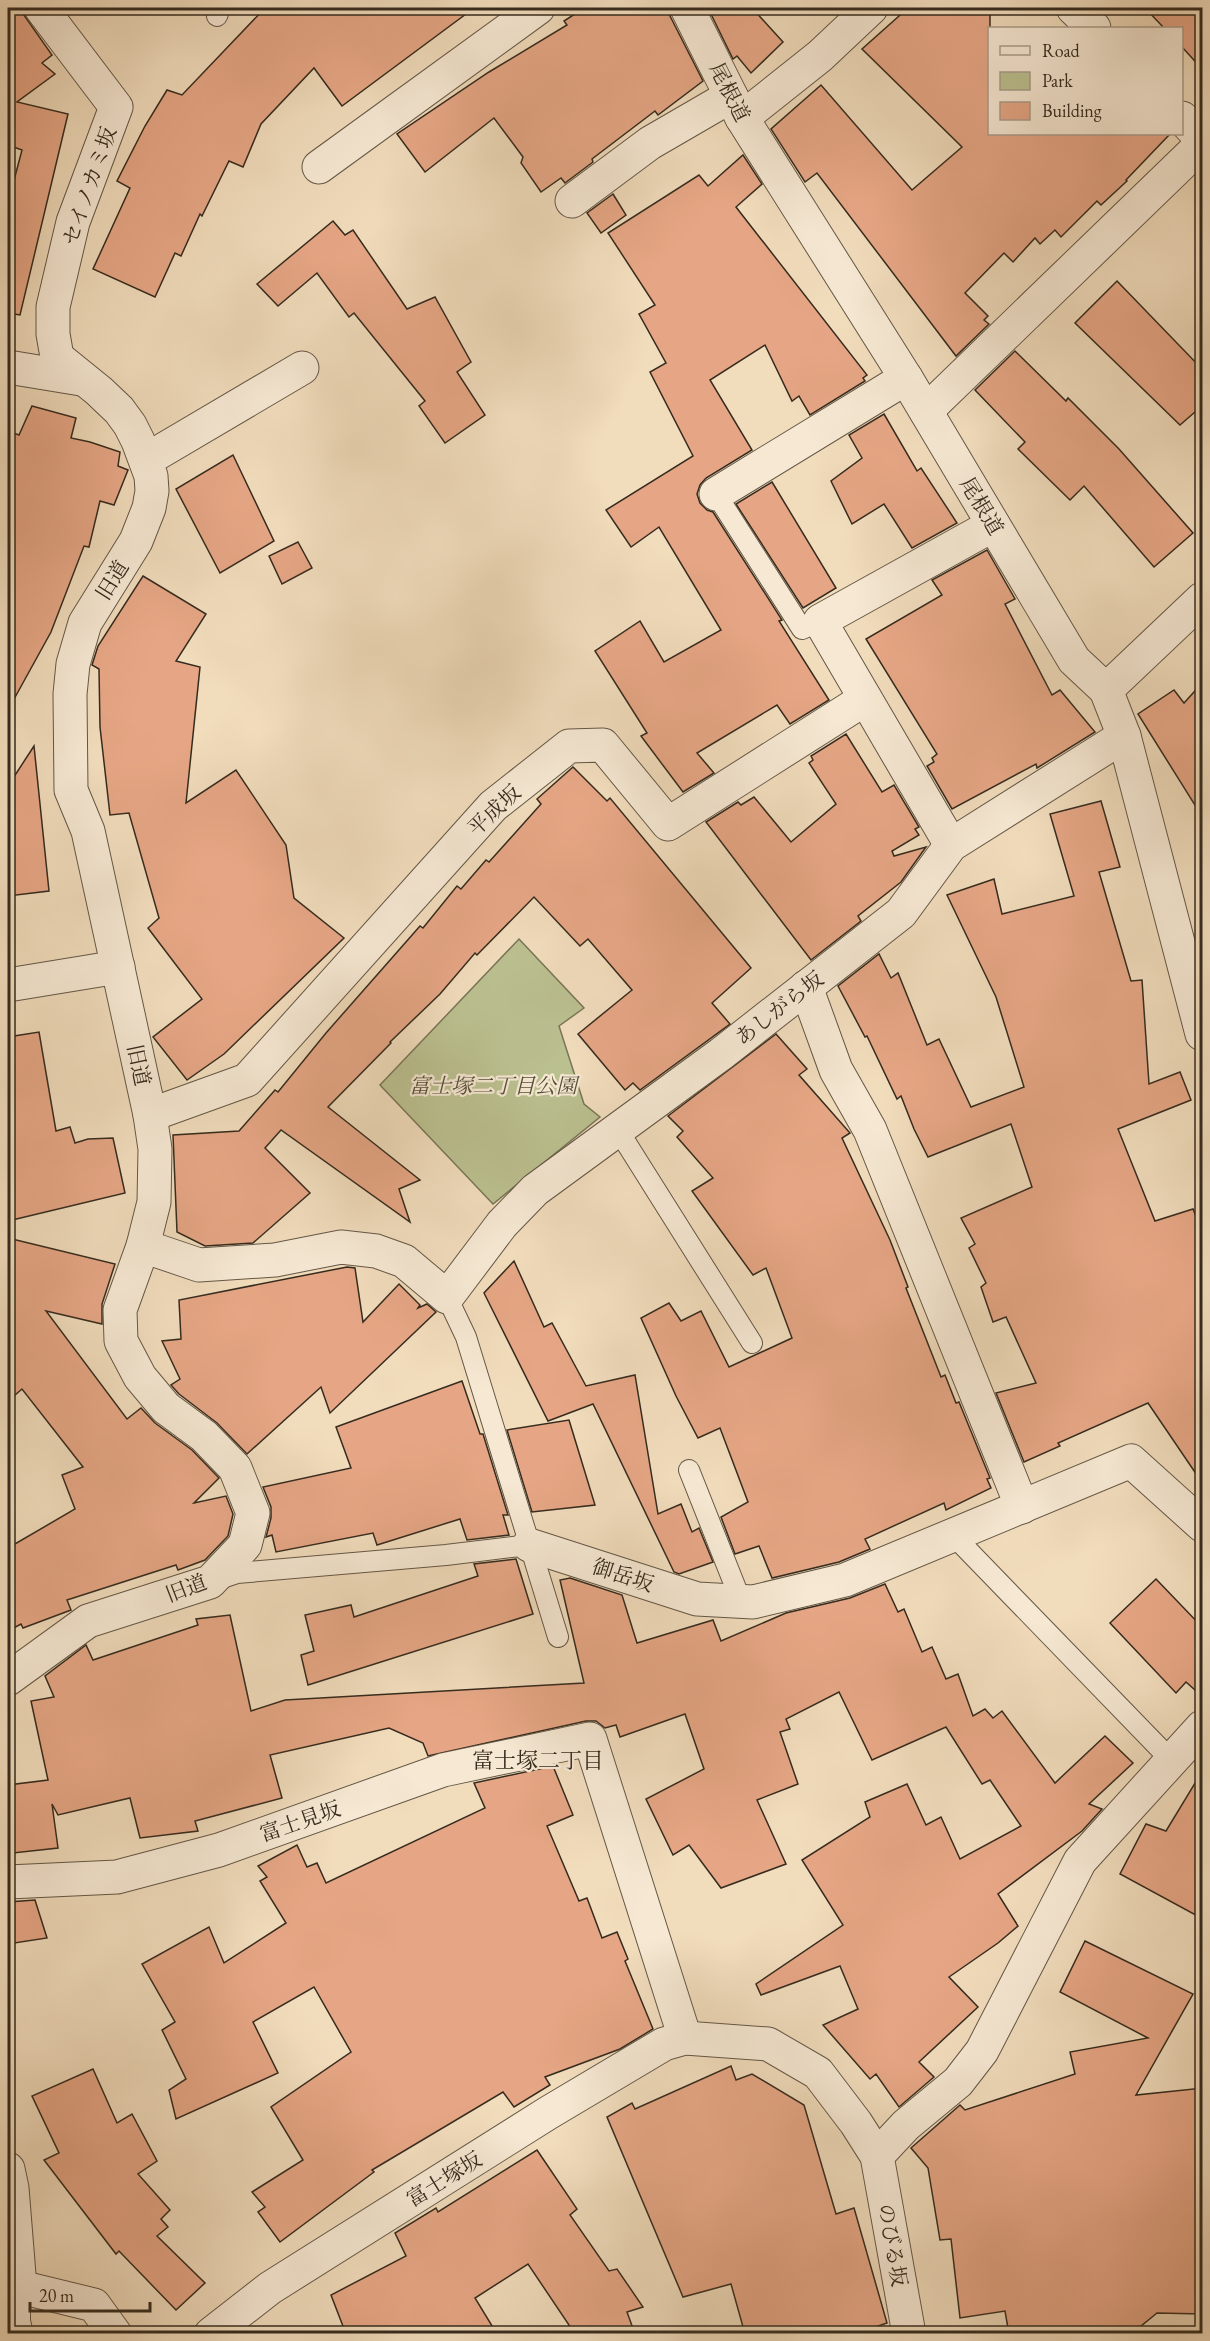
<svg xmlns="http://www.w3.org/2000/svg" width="1210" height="2341" font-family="'EB Garamond','Noto Serif JP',serif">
  <rect width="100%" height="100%" fill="#f1dcbc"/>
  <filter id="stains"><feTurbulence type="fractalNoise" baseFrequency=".00333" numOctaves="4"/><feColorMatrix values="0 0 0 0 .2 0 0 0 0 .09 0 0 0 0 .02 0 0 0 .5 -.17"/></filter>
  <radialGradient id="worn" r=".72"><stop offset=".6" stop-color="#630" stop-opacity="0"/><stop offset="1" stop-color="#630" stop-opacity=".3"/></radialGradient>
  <path fill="#bbc090" stroke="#787657" stroke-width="1.5" d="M519,939L584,1008L559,1026L584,1104L600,1117L493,1204L380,1085Z"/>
  <g fill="#e6a685" stroke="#352b1e" stroke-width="1.5">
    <path d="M8,8H19L52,55L42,63L55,74L17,102L68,114L20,315L8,313V203L22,150L8,145Z"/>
    <path d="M265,8H474L342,106L314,68L261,124L243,167L229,161L202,216L200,214L181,256L175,253L155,297L93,269L130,188L117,181L145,126L167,90L182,95Z"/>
    <path d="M584,8H668L670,16L703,81L658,115L655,111L592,159L593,162L565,183L561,178L541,192L521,163L523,157L494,118L425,172L397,134L489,72L567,25L564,21Z"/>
    <path d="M708,8H752L783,42L751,73L737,56L733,59Z"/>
    <path d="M908,8H990V134H1170L1126,180L1127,181L1101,205L1097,201L1061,237L1055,230L1040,244L1035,238L1013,262L1004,253L965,293L988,316L984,320L989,324L956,356L817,173L805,182L771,129L821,85L912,190L962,147L862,49Z"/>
    <path d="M1145,8H1203V70L1182,47V28H1164Z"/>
    <path d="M743,155L762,184L736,207L867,375L863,378L865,381L810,415L799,396L792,401L765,345L710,380L752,450L706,478L700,485L697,494L700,503L707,510L713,512L782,620L779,621L829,700L790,724L777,705L697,753L714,773L683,792L641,736L647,733L595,651L640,621L664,662L721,630L659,527L631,547L606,510L693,456L650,372L666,363L639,314L655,305L608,233L699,175L708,186Z"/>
    <path d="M613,194L626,215L601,233L587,213Z"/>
    <path d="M333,221L345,235L353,230L407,309L435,297L471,362L457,372L485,415L445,443L419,406L425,401L354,313L349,317L317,273L278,306L257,284Z"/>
    <path d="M1117,281L1203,370V405L1180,425L1075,323Z"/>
    <path d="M1015,351L1066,401L1068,398L1119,449L1193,533L1154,567L1084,486L1070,500L1018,449L1025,442L975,390Z"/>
    <path d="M32,406L76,418L71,438L90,442L120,452L118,466L128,470L114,505L100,501L89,547L84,546L51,632L8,710V431L19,435Z"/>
    <path d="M884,414L917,471L921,468L957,523L912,548L884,504L852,524L831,481L862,458L849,435Z"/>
    <path d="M233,455L274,541L220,573L176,489Z"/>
    <path d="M772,482L836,588L803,608L736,504Z"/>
    <path d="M298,542L312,568L282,584L269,556Z"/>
    <path d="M987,550L1015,599L1005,604L1052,695L1060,690L1095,732L1037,768L1036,764L952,809L927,766L934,762L932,758L937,754L866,639L942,595L932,580Z"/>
    <path d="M143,576L206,614L176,661L200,667L186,803L236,770L286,845L294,898L344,938L224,1054L187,1080L153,1037L202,999L148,928L159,918L129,813L110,815L100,727L99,669L92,665L98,646Z"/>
    <path d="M1203,682V818L1138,714L1174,690L1184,703Z"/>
    <path d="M846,734L882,792L894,785L919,827L915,829L919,835L892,851L894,856L926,847L901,882L858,916L861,921L811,960L706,822L738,802L741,805L754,797L791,842L836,804L809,763L813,760L811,756Z"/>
    <path d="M34,746L49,891L8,896V786Z"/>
    <path d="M573,767L607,801L610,798L751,968L712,1003L730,1024L640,1090L633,1083L625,1090L578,1034L632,990L588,939L580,946L534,897L477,955L475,953L440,994L390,1042L391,1043L328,1107L420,1180L399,1189L410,1222L281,1130L265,1148L310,1193L253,1243L205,1246L177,1232L173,1135L239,1131L275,1090L278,1092L326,1033L420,926L423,928L457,886L461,889L486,860L489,862L541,804L537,799Z"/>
    <path d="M1101,801L1120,867L1099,872L1131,981L1142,980L1149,1084L1180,1072L1191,1100L1118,1129L1155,1221L1193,1209L1203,1234V1484L1148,1403L1058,1443L1060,1446L1024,1462L996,1393L1036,1383L1006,1317L993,1322L981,1287L986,1283L969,1248L975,1244L961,1218L1032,1187L1011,1124L928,1157L914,1129L901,1096L897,1099L867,1036L865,1037L838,986L879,954L891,978L898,973L927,1045L939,1039L971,1107L1024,1087L996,997L947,895L994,879L1002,914L1074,896L1050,814Z"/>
    <path d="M39,1032L56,1131L70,1127L75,1143L88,1139L113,1138L125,1193L8,1221V1037Z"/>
    <path d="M776,1034L807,1069L799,1075L850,1133L842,1138L890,1240L908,1287L906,1288L941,1377L945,1375L956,1403L959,1402L990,1478L987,1479L991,1488L946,1510L944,1503L865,1539L870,1549L839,1562L772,1578L759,1546L735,1554L721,1517L748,1502L720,1428L698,1438L676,1396L641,1318L669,1303L681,1321L701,1311L729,1367L792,1338L766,1268L753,1275L692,1191L713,1178L677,1137L683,1131L668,1116Z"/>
    <path d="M8,1238L115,1264L102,1304V1324L46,1311L127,1419L141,1408L155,1423L192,1450L219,1478L194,1503L226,1496L233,1514L228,1536L205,1560L178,1570L176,1565L67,1600L71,1610L23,1628L21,1624L8,1631V1548L75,1509L62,1475L83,1467L22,1389L8,1401Z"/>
    <path d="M514,1261L544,1327L552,1323L586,1386L635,1375L658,1514L681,1504L692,1532L699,1528L713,1562L679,1574L674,1572L593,1404L548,1421L484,1293Z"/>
    <path d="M347,1267L355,1268L363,1322L399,1284L420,1305L418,1308L427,1304L436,1312L330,1413L321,1387L247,1454L217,1423L179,1394L171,1385L180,1379L162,1341L181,1339L179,1300Z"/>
    <path d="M462,1381L480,1434H483L508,1515H503L509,1535L467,1540L460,1519L377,1545L373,1533L276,1552L272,1535L266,1537L271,1518V1507L263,1487L351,1468L336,1427Z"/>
    <path d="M569,1420L595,1505L532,1512L507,1430Z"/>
    <path d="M516,1559L533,1614L308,1685L301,1655L314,1651L305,1615L351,1605L354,1617L478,1576L474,1564Z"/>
    <path d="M570,1578L622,1595L637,1643L713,1620L721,1641L786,1613L850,1598L885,1584L898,1612L904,1609L922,1652L932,1647L946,1679L958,1674L973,1716L985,1709L993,1718L1002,1711L1055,1783L1105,1736L1133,1763L1089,1804L1102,1809L1082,1831L998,1894L1018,1926L998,1943L949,1977L978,2007L919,2062L934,2077L899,2107L876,2074L870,2079L823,2025L858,2009L840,1966L761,1995L756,1984L843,1925L802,1860L870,1817L865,1802L907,1784L926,1825L941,1817L960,1859L1021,1826L990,1780L982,1784L946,1727L872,1760L839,1692L786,1719L790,1729L780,1732L798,1784L757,1800L786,1864L721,1888L689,1845L673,1855L646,1799L704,1769L685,1714L620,1737L616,1725L605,1728L596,1721H586L428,1756L423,1743L389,1728L270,1755L282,1798L195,1821L198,1831L140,1838L130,1798L58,1815L52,1804L58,1848L13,1853L8,1807V1785L48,1780L31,1701L54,1697L45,1676L86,1645L93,1660L198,1625L196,1619L230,1615L251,1711L285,1700L584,1683L560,1580Z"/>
    <path d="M1156,1579L1203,1628V1697L1186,1682L1176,1693L1110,1623Z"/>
    <path d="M553,1766L573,1815L547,1826L579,1901L587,1898L602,1938L617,1932L628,1959L625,1961L653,2029L620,2049L545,2077L550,2085L514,2107L503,2092L372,2170L374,2172L280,2242L258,2212L265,2207L252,2192L303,2160L271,2107L351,2052L314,1987L253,2022L278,2073L176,2119L169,2090L186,2079L162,2030L175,2022L142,1964L209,1927L224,1963L286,1923L260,1881L267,1877L258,1866L297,1845L307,1867L317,1863L326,1883L485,1808L474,1783Z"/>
    <path d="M1203,1770V1919L1120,1874L1146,1824L1166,1831Z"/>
    <path d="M35,1900L47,1938L8,1944V1902Z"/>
    <path d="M1085,1941L1193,1994L1136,2095L1203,2088V2314L1157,2313L1141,2326L1125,2334H1009L1005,2311L960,2318L951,2239L940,2240L928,2168L911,2148L960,2105L965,2110L1075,2074L1070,2052L1148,2038L1060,1992Z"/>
    <path d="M731,2066L736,2080L752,2074L804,2105L836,2214L854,2208L887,2323L855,2334H745L731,2284L683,2297L607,2117L632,2103L635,2109Z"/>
    <path d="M93,2069L117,2123L132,2114L157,2161L138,2174L170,2210L161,2219L168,2227L157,2236L205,2283L176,2310L119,2251L116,2254L44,2160L59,2153L32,2096Z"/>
    <path d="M537,2150L577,2209L570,2215L609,2271L617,2269L643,2307L627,2312L635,2334H575L528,2264L475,2298L497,2334H346L331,2295L406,2256L395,2233L436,2208L438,2212Z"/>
  </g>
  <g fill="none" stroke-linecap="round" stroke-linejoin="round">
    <g stroke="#645746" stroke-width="22">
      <g id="lane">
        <path d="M217,16L220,8"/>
        <path d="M716,494L802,629L820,621"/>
        <path d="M618,1130L752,1343"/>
        <path d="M447,1297L466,1337L558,1637"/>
        <path d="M689,1470L741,1601"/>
        <path d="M953,1535L1171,1760"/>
        <path d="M216,1580L237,1573L446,1555L529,1545"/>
        <path d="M13,2290L20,2287V2321L23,2334"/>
      </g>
    </g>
    <g stroke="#645746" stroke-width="35">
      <g id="street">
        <path d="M687,8L742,118L906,378L1074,660L1106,690L1124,736L1202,1034"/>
        <path d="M1073,8L1094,28"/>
        <path d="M742,118L820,56L871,8"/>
        <path d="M1182,118L1202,139"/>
        <path d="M319,167L538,8"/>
        <path d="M572,201L650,143L731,96"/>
        <path d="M8,367L81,379"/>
        <path d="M926,411L1202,144"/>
        <path d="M146,460L302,368"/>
        <path d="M716,494L906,378"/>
        <path d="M1106,690L1202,599"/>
        <path d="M951,845L820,621L993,525"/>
        <path d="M8,985L118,967"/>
        <path d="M806,987L836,1070L870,1130L1022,1507"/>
        <path d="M150,1115L247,1080L493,806L569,746L603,745L668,824L865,699"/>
        <path d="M143,1246L199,1265L275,1260L341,1247L376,1251L404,1261L447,1297L502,1224L535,1190L721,1054L901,913L951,845L1124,736"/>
        <path d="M529,1545L697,1599L753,1602L845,1580L1131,1461L1202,1525"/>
        <path d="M8,1679L88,1621L210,1582L245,1545L253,1513L235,1468L204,1436L166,1408L140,1377L121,1341L120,1310L143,1246L154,1202L155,1149L150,1115L88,831L71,790L70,694L73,664L85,623L136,541L149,508L152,491L151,476L138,441L130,425L119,410L99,391L57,357L53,334V307L73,222L116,107L41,8"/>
        <path d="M8,1882L117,1877L219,1850L443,1770L590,1739L685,2038"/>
        <path d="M877,2156L906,2125L958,2082L982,2051L1080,1861L1202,1727"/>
        <path d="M8,2169L12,2188L20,2287L94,2305L115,2334"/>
        <path d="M211,2334L270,2288L548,2113L664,2044L685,2038L768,2044L818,2073L856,2123L877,2156L909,2334"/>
      </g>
    </g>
    <use href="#lane" stroke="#f6e8d3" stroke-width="20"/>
    <use href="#street" stroke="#f6e8d3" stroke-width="33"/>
  </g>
  <g text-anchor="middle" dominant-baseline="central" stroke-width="4.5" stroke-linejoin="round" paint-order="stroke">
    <g font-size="21" fill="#352b1e" stroke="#f6e8d3">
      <text transform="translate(730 92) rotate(63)">尾根道</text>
      <text transform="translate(89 186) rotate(-71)">セイノカミ坂</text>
      <text transform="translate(982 506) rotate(59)">尾根道</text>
      <text transform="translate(112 580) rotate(-58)">旧道</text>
      <text transform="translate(494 810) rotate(-43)">平成坂</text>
      <text transform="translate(779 1008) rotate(-38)">あしがら坂</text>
      <text transform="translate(139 1065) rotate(78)">旧道</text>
      <text transform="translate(623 1575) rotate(18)">御岳坂</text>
      <text transform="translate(186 1588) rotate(-21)">旧道</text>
      <text transform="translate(300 1821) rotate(-19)">富士見坂</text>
      <text transform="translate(444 2179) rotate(-32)">富士塚坂</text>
      <text transform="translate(893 2245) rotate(80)">のびる坂</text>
    </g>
    <g font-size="21" font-style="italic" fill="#56503a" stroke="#f6e8d3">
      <text x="493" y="1085">富士塚二丁目公園</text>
    </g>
    <g font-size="22" fill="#352b1e" stroke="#f6e8d3">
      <text x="538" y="1760">富士塚二丁目</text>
    </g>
  </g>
  <rect width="1210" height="2341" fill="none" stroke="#f1dcbc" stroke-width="30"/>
  <rect x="9" y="9" width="1192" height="2323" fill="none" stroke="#352b1e" stroke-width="3"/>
  <rect x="15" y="15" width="1180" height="2311" fill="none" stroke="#352b1e" stroke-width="1.5"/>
  <rect x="988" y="27" width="195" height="108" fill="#f6e8d3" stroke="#a99c8b" stroke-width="1.5"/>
  <rect x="1000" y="46" width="30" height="9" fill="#f6e8d3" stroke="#a99c8b" stroke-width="1.5"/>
  <text x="1042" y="57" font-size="18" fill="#352b1e">Road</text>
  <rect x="1000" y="72" width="30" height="18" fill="#bbc090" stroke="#a99c8b" stroke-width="1.5"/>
  <text x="1042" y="87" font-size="18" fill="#352b1e">Park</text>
  <rect x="1000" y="102" width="30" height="18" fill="#e6a685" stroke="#a99c8b" stroke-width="1.5"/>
  <text x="1042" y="117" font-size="18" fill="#352b1e">Building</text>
  <path d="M30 2302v9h120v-9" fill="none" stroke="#352b1e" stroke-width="3"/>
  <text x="39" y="2302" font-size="18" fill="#352b1e" stroke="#f6e8d3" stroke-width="4.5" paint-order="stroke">20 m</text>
  <rect width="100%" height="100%" filter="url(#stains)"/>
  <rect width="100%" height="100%" fill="url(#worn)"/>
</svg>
